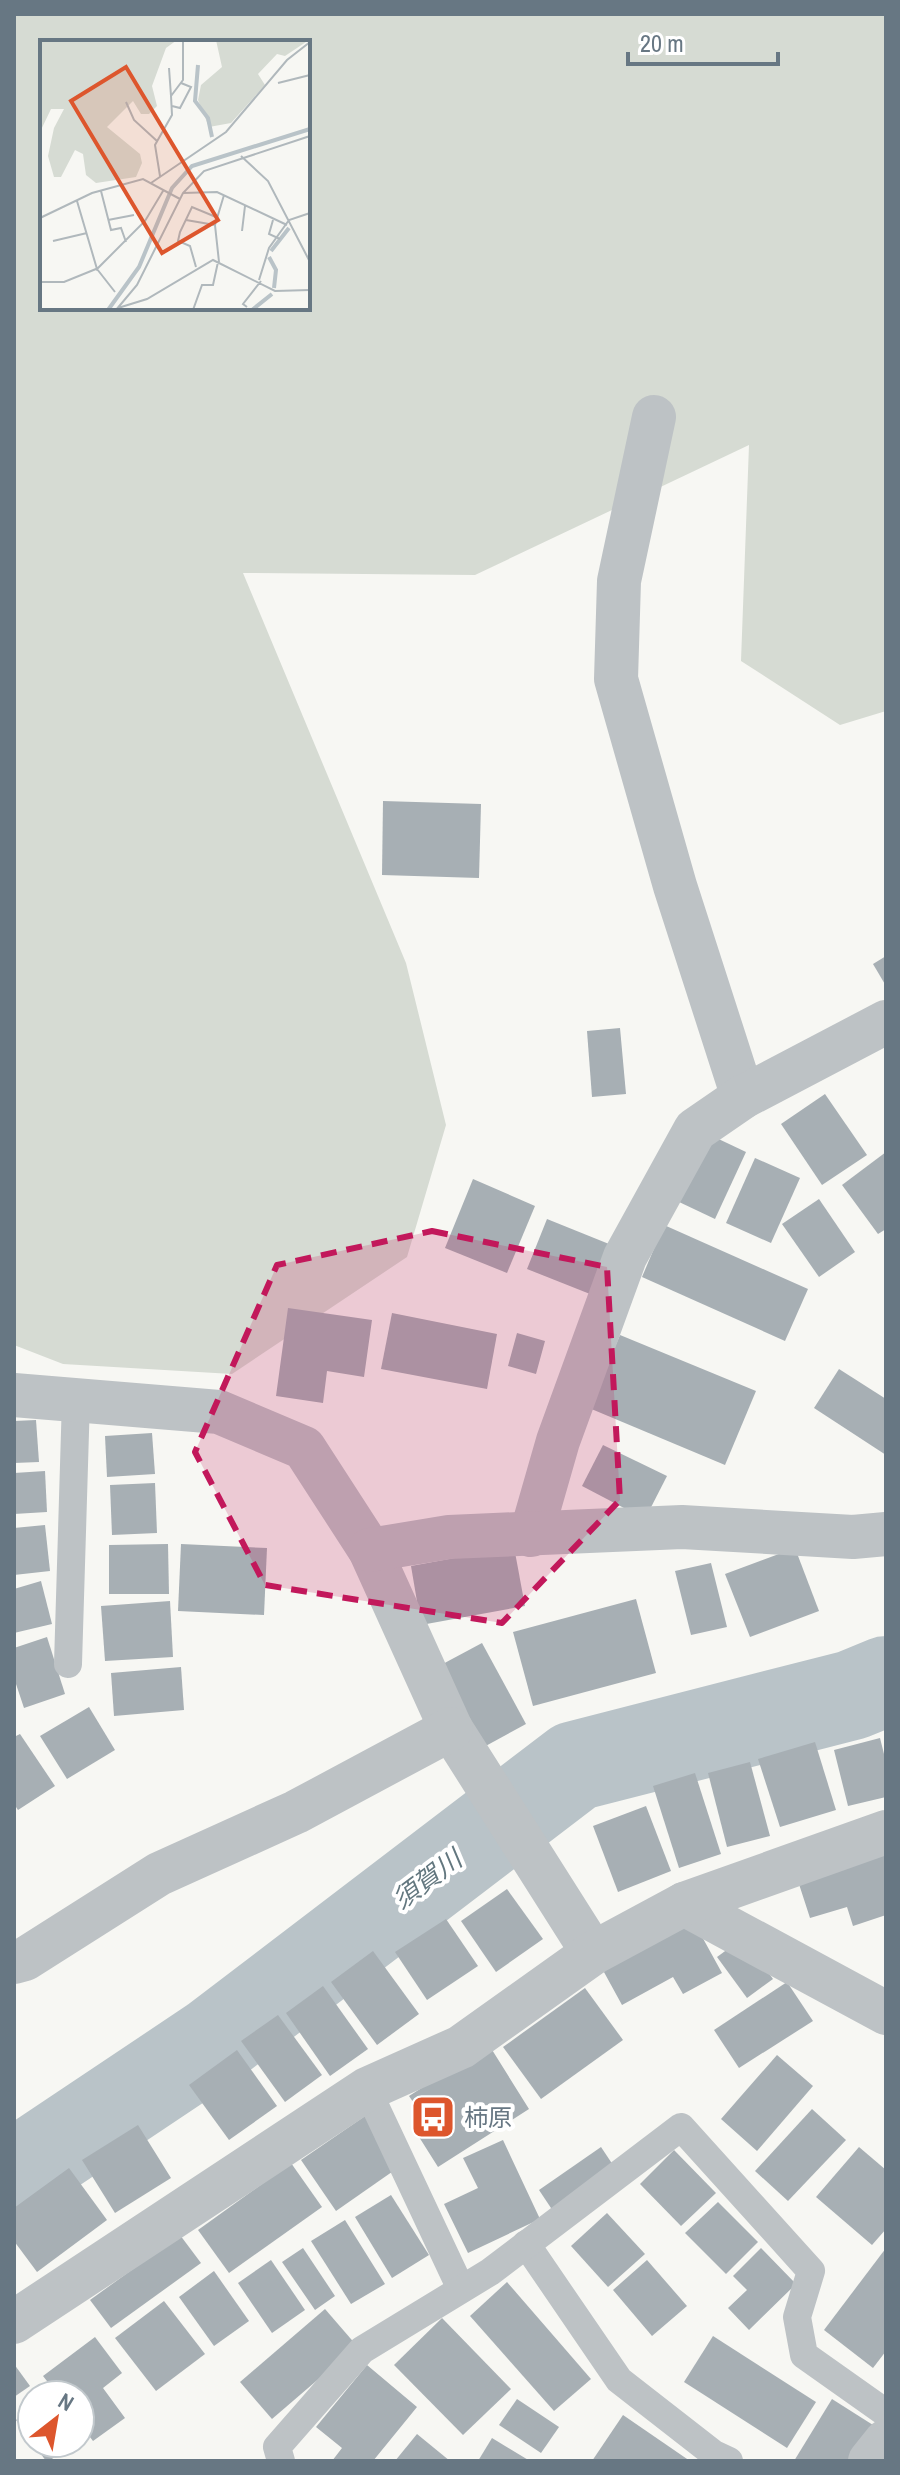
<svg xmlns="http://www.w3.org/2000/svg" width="900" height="2475" font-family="'Archivo Narrow','Noto Sans JP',sans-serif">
  <rect width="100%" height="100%" fill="#f7f7f3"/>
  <path fill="#d6dbd3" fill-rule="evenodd" d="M14,14H886V711L840,725L741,661L749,445L475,575L243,573L406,963L446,1125L407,1257L232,1374L63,1364L14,1345ZM42,42H308V308H42Z"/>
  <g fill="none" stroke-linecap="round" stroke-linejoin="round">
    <path stroke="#b9c3c8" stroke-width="90" d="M14,2175L213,2042L575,1766L852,1695L886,1681"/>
  </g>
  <g fill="#a7afb4">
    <path d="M383,801L481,804L479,878L382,875Z"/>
    <path d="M886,956V986L873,964Z"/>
    <path d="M620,1028L626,1094L592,1097L587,1031Z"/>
    <path d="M825,1094L867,1155L822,1185L781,1124Z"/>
    <path d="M708,1134L746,1152L715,1219L677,1201Z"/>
    <path d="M886,1152V1229L878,1234L842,1185Z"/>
    <path d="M755,1158L800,1178L771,1243L726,1223Z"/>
    <path d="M473,1179L535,1206L507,1273L445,1248Z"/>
    <path d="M819,1199L855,1252L819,1277L782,1224Z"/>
    <path d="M547,1219L609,1244L590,1294L527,1269Z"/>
    <path d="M664,1225L808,1289L785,1341L642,1277Z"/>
    <path d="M288,1308L372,1320L364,1377L327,1371L323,1403L276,1396Z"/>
    <path d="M392,1313L497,1334L487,1389L381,1369Z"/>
    <path d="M517,1333L545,1341L536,1374L508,1366Z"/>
    <path d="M620,1335L756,1391L725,1465L589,1408Z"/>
    <path d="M839,1369L886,1399V1455L814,1408Z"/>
    <path d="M36,1420L39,1462L14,1463V1421Z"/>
    <path d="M152,1433L155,1474L107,1477L105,1436Z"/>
    <path d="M603,1445L667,1476L645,1519L582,1486Z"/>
    <path d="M45,1471L47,1512L14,1514V1473Z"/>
    <path d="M155,1483L157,1533L112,1535L110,1485Z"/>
    <path d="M45,1525L50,1571L14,1575V1528Z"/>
    <path d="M168,1544L169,1594H109V1545Z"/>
    <path d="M181,1544L267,1548L264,1615L178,1611Z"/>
    <path d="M514,1547L525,1606L421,1625L411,1566Z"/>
    <path d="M795,1548L819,1611L750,1637L725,1574Z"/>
    <path d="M711,1563L727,1627L691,1635L675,1571Z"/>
    <path d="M41,1581L52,1624L14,1633V1589Z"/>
    <path d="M636,1599L656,1673L533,1706L513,1632Z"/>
    <path d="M170,1601L173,1657L105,1661L101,1606Z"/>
    <path d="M47,1637L65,1694L24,1708L14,1678V1648Z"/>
    <path d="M482,1643L526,1724L482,1748L439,1666Z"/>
    <path d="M181,1667L184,1710L114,1716L111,1673Z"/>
    <path d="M89,1707L115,1750L67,1779L40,1736Z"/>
    <path d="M20,1734L55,1786L18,1810L14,1804V1737Z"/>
    <path d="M880,1738L886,1762V1797L848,1806L834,1750Z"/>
    <path d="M815,1742L836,1810L780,1827L758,1759Z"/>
    <path d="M750,1762L770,1836L727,1847L708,1773Z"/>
    <path d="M695,1773L721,1854L679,1868L653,1786Z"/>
    <path d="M646,1806L671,1871L618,1892L593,1826Z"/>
    <path d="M886,1853V1915L853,1926L847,1907L810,1918L798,1881Z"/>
    <path d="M507,1889L543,1939L496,1972L461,1921Z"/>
    <path d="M689,1913L722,1973L683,1994L673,1977L622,2005L599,1963Z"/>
    <path d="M446,1919L478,1966L427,2000L395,1952Z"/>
    <path d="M743,1938L773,1979L747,1998L717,1957Z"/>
    <path d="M373,1951L419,2014L377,2045L331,1982Z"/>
    <path d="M787,1982L813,2021L739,2068L714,2030Z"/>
    <path d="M323,1986L368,2049L330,2076L286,2013Z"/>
    <path d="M585,1988L623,2040L541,2099L503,2047Z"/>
    <path d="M278,2015L322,2075L285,2102L241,2041Z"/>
    <path d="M489,2045L529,2109L438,2167L414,2129L426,2121L409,2096Z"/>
    <path d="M237,2050L277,2106L229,2140L189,2085Z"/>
    <path d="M777,2055L813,2086L757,2151L721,2119Z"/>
    <path d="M812,2109L846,2140L788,2201L755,2171Z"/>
    <path d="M365,2116L399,2167L336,2211L301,2160Z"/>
    <path d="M138,2125L171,2178L115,2213L82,2160Z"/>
    <path d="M503,2140L540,2219L468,2253L444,2204L478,2188L463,2158Z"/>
    <path d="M601,2147L615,2168L553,2211L539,2190Z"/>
    <path d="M859,2147L886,2170V2229L872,2245L816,2197Z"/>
    <path d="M674,2150L716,2193L681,2226L640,2184Z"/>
    <path d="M291,2163L322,2207L229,2273L198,2230Z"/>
    <path d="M69,2168L107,2220L37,2272L14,2241V2208Z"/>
    <path d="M391,2195L429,2255L392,2278L355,2217Z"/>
    <path d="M718,2202L758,2242L726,2274L685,2233Z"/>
    <path d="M607,2213L645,2254L608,2287L571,2246Z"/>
    <path d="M345,2220L385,2284L351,2304L311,2241Z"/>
    <path d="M180,2235L201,2263L111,2328L90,2300Z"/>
    <path d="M303,2248L335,2296L315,2310L282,2262Z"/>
    <path d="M761,2248L796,2284L749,2330L728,2308L747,2290L733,2276Z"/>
    <path d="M886,2248V2351L873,2368L824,2330Z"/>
    <path d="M271,2260L305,2310L272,2333L238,2283Z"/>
    <path d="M647,2260L687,2306L652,2336L613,2290Z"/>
    <path d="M214,2271L249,2321L214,2346L179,2297Z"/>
    <path d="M507,2282L591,2379L554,2411L470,2316Z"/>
    <path d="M164,2301L205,2354L156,2391L115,2338Z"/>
    <path d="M325,2309L357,2346L272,2419L240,2382Z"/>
    <path d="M442,2318L511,2389L463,2435L394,2365Z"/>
    <path d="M713,2336L816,2402L787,2448L684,2382Z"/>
    <path d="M95,2337L122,2373L103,2388L125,2418L93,2441L80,2424V2395H58L43,2376Z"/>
    <path d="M14,2364L30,2386L14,2397Z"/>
    <path d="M367,2365L417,2407L373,2461H332L342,2448L316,2427Z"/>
    <path d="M517,2399L559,2427L541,2453L499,2425Z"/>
    <path d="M832,2399L873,2425L851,2461H794Z"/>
    <path d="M32,2409V2442L16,2420Z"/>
    <path d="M623,2415L690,2461H592Z"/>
    <path d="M417,2434L450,2461H395Z"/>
    <path d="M492,2438L530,2461H478Z"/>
    <path d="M33,2443H75L49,2461H46Z"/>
  </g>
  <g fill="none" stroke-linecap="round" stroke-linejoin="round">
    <g stroke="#bdc2c5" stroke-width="28">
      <path d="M68,1664L76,1399"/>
      <path d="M367,2089L461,2289"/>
      <path d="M526,2244L619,2380L714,2454L729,2461"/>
      <path d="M281,2461L277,2447L362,2350L490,2272L681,2127L811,2271L797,2317L804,2355L886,2413"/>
    </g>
    <g stroke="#bdc2c5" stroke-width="44">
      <path d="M654,417L619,581L616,679L675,886L743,1097"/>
      <path d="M14,1395L219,1412L304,1448L370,1550L451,1729L593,1953"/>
      <path d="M531,1535L558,1441L625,1257L695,1130L743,1097L886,1022"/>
      <path d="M370,1550L449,1537L682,1527L853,1537L886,1534"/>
      <path d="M684,1904L886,2013"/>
      <path d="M14,1962L25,1959L159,1874L296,1812L451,1729"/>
      <path d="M14,2322L367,2089L461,2047L593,1953L684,1904L886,1832"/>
      <path d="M870,2461L886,2441"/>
    </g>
  </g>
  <path fill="#c2185b" fill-opacity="0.2" stroke="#c2185b" stroke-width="6" stroke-dasharray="16 10" stroke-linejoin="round" d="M432,1231L607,1267L620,1500L502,1623L265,1585L195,1452L277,1265Z"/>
  <defs>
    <g id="bus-square" transform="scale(2.3)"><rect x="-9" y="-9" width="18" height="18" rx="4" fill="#dd562d" stroke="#fff"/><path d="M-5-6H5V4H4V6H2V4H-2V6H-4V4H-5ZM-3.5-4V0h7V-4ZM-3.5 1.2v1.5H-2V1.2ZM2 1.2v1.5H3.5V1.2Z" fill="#fff"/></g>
  </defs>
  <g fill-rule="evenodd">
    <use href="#bus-square" x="433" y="2117"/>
  </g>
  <g text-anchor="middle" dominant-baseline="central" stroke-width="8" stroke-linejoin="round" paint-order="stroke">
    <g font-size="24" fill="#677783" stroke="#fff" text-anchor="start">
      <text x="464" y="2117">柿原</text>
    </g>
    <g font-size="26" font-style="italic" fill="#63777f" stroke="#fff">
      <text transform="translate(427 1879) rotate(-37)">須賀川</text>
    </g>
  </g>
  <g transform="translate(40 40)">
    <rect width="270" height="270" fill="#f7f7f3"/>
    <path d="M0,0H137L126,8L112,46L117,66L109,74H101L93,61L67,87L100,114L102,123L96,137L56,143L46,135L43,114L35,110L21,137H14L8,116L14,88L24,69H11L0,92ZM176,0H269L245,16L237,14L218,34L225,45L191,83L169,87L158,60L161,45L182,27Z" fill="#d6dbd3"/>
    <path fill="none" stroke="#b9c3c8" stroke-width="4" d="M158,25L155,61L168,78L172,97M231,211L249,188M229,217L236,230L234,248M68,270L99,227L132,148L152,126L270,89M212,270L232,254"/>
    <path fill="none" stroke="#b0b8bc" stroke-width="2" d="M129,28L131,56M238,43L270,35M86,62L94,80L117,101M132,66L140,68L151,47L141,43M201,116L228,141L270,222M120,136L115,105L132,75L131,56L143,40V0M111,143L186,92L247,20L270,2M61,151L71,190L81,188L86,202M143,153L177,152L247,185M37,161L57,229L105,181L123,151M0,178L52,153L103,139L140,159M68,180L94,175M146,180L175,185M233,180L229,194L240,199M202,191L205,166M13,201L47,193M179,222L175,185L184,155M156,227L150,206L138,201L140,192L152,167L176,177M57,229L75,252M219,240L229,208L249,180L270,173M0,242H24L56,229M207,267L203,264L221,241M78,268L107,259L173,220L235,251L270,250M76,270L97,245L143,153L164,131L270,96M153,270L162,245H173L178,222"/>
    <path fill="#dd562d" fill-opacity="0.15" stroke="#dd562d" stroke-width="4" d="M86,27L178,180L122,213L31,61Z"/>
    <rect width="270" height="270" fill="none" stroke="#677783" stroke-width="4"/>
  </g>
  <rect width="900" height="2475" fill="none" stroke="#677783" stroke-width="32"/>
  <g transform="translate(56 2419) rotate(31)"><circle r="38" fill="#ffffff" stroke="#c2c9cd" stroke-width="2"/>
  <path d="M0-6L14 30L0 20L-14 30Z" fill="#dd562d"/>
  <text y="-12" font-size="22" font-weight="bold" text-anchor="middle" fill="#677783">N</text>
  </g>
  <path d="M628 52v12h150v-12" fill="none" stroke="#677783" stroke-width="4"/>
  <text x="640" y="52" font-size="24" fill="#677783" stroke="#ffffff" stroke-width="6" paint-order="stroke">20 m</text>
</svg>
